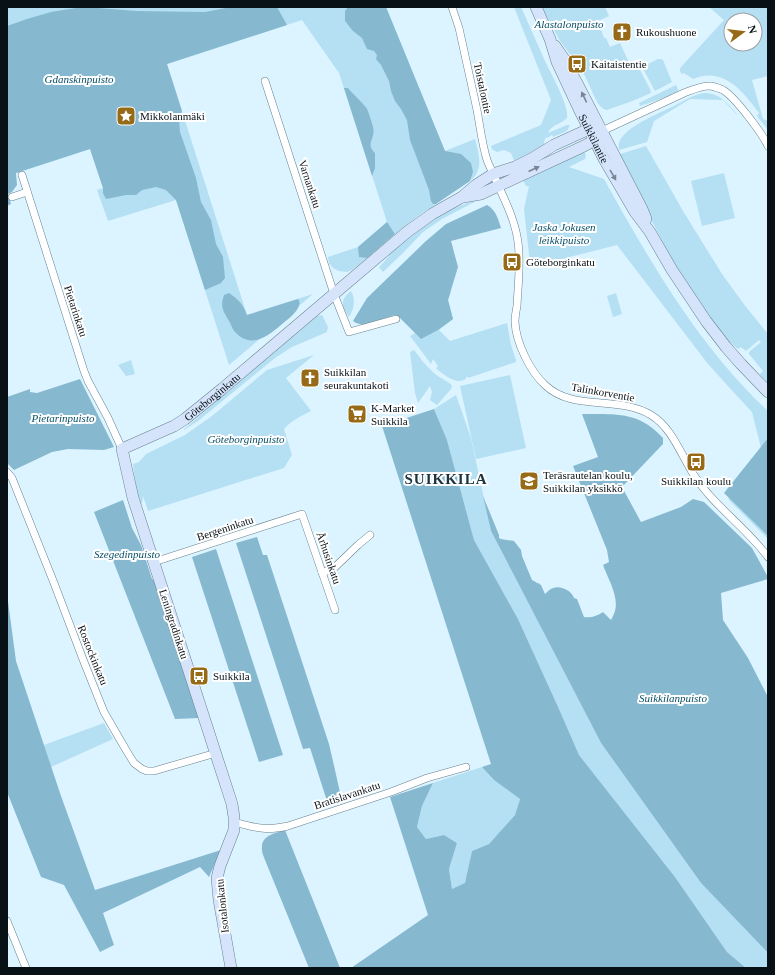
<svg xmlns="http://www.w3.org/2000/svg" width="775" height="975" font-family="Georgia,serif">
  <rect width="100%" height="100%" fill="#dcf4ff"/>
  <g fill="#b5dff3" fill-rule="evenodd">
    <path d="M7,7H386L445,151L475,139C479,155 484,170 470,181L472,178L433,204H436L422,213L395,234L391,228L366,257L367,258L352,270L347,272L339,271L333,268L329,263L328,257L358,247L387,222L339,73L302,20L167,64L247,315L313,294L229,365L176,200L108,221L97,190L103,188L90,149L7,176Z"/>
    <path d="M514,7H521C529,25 537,43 545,61C551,74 569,105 567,118C560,125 552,124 548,133L567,125H570L567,131L553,137L552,135L547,138L546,137L544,142L545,145L515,163L511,153L504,150L497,152L495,151L492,149L491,146L541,125L551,100Z"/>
    <path d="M542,7H605L609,16L598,21L604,38H606L610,47L620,43L631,67L635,70L639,68L650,89L651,93L635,100L607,110C602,109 600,106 597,102L578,61L580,60L577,55L572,57L560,41L547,17Z"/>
    <path d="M709,7H768V76L752,80L763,119L768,121V130L757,116L759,113C743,91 723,66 693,79L684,73L682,74C680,72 679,70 681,67L724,20ZM731,20H755V44H731Z"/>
    <path d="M658,59H661L663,60L672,82L655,91L642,67Z"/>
    <path d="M676,85L678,90V91L666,97L640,106L639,103Z"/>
    <path d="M704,93C720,93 727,103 737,114V115L723,100L690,99L654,121L647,142L619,150C618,145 619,140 623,136C633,124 657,114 672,107C682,102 692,95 704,93Z"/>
    <path d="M646,146L683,211L722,274L746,307L768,334V385L760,374L763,371L749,354V352L761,342L759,340L746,351L741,347L738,349L726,339L712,321L677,269L617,155Z"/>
    <path d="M582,153H585L586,156L585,159L569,167L604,179C649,260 699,347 768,411V539L728,499L764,460L752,412L737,396L708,364L617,245L530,267V263L524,209L529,186H526L523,180L577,155Z"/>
    <path d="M724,173L735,218L702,226L691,181Z"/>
    <path d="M478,200L442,219L423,232L403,253L383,272L379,267C386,261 391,252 398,246C403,242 408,239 413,235C432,221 454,205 478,200Z"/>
    <path d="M426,241L442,266L451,292L448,300L453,319L439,330L450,341L507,323L511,345L516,360V362L468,378V377H466V379C463,380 461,381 459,381C452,381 441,373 436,368L438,366L433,359L431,364L410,336L415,333L421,338Z"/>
    <path d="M351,291C356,300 354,309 349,317C341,306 340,299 351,291Z"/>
    <path d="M616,293L622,314L613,317L607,296Z"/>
    <path d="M322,315L328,327L327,332L292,347L275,358L198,421L184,430V429L302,329L317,316Z"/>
    <path d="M414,350C420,358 426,366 434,373C439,378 449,381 452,386L451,389L437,405L430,400L432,392L430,386L418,403L415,393L410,352Z"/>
    <path d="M314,355L286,378L311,411C301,416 292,420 284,429L292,455L284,468L148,511L143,496L142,503L141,504L136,489L133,464L139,462L146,454L185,435L212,416L267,370Z"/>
    <path d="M131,360L135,374L126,376L118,365Z"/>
    <path d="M510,375L526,448L476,459L460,386Z"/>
    <path d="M456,395L471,438L491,531L601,743L701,883L768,953V968H746L727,952L675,877L579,755L559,709L518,619L474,540L447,440L434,409Z"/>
    <path d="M104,723L113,739L51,767L44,745Z"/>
    <path d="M482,767L494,780L520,799L515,815L489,844L472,851L465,884L452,889L449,869L457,843L444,835L426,839L417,827L422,806L433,783Z"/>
  </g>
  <g fill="#86b9d0">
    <path d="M231,7H277L287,25L167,64L182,111L179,119L180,132L196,178L201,202L211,220L216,244L223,257L225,278L221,283L205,290L176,200L166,190L156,187L142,190L136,195H126L106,199L103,193V188L90,149L16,173L17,185L12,192L8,194L11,204L7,206V26L27,19L51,12L63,10L76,8H98L137,11L205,12Z"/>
    <path d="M348,7H386L445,151L461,154L471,163L473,172L470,181L436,204H433L431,201L429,190L410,140L407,120L401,109L395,101L391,91L389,81L381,65L376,59L377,55L374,51L367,49L362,38L353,31L345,21V11Z"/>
    <path d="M344,88H348C353,94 363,103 367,109C369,113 372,123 373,127C376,139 365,143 375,153V168L372,176Z"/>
    <path d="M487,205C496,210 498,219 501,228L451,241L458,267L448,300L453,319L438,330L421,339L400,318L395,315L363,325L356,323L353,321L367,298L426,241L446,224Z"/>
    <path d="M387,222L395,234L367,258L359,257L358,247Z"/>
    <path d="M229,293C239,300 243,304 247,315L298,299C300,302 300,304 298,308C295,314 287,320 281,325C267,337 251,349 235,332C232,329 231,324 229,321C223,311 220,307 224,295Z"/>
    <path d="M80,379L114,447L104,450L68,449L52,452L14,470L7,463V397L30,389V392L37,393Z"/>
    <path d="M434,409L447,440L474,540L518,619L559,709L579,755L675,877L727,952L746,968H351L428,915L390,797L433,783L422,806L417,827L426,839L444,835L457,843L449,869L452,889L465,883L472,851L489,844L515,815L520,799L494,780L482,767L491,764L382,426Z"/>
    <path d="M582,414C615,414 639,411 663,438V444L622,487L641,522L681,507L693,499L704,502L752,548L768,577V579L721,593L723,620L748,658L768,697V728L767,729L768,735V953L701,883L601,743L491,531L483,496L499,535V538L501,539L514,541L521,550L522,556L532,580L534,581L537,583H538L541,585L545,594C548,591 550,589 553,588C561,585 572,591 574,598L577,599L584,617C592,618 597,616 603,612L611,620C612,618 614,614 615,611C619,596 608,579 603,565L609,562L607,550L573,466L598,457Z"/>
    <path d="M768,438V536L724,493Z"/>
    <path d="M123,500L132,528L141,545L152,579L155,581L200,718L175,719L94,512Z"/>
    <path d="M257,537L263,555H267L329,744L335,770L341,797L327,801L310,748L303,749L236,543Z"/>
    <path d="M216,549L283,755L259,762L192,557Z"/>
    <path d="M7,594L16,661L61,796L95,890L221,850L209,877L200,867L103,913L114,945L100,952L64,885L41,877L7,792Z"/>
    <path d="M285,830L340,968H309L265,860C264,857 261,851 262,847C262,835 276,833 285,830Z"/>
  </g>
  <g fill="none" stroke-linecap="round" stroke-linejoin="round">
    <g stroke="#66818e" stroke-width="8">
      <g id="street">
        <path d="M452,7L459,28C465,55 471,83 477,110C480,126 482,144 487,160C489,166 493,172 495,178C504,199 515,219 518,242C521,263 518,285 517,306C516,311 515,317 515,322C516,343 530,371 545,385C573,412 618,395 651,415C671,427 680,452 692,472C712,505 745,526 768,557"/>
        <path d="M265,81L334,294L349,332L396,319"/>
        <path d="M602,131L684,93C692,90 702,85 711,86C715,87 719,88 723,90C735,97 762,133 768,146"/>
        <path d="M22,175L84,371L88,381L108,418L122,449"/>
        <path d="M12,197L27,192"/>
        <path d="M7,472L12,478L54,583L84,662L104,712L126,750L134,763L142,769L147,771H154L216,753"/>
        <path d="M154,562L302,514L335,610"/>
        <path d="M322,573L334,568L358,545L370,535"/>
        <path d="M234,822C257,828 265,831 288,826L391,792L427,778L466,767"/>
        <path d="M7,921L26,968"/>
      </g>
    </g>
    <g stroke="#66818e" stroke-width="12">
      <g id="secondary">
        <path id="s1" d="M536,7L550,39L557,62L579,109L604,159L635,212L650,232L672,270L706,321L726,347L741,364L768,392"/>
        <path d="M555,46L564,59L577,83L642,209L646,219"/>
        <path d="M463,197L481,194L584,146L595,140L599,135"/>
        <path id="s2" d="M231,968L219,900L217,878L220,866L234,830V817L232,804L133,498L122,449L174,426L185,419L222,389L407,232L432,214L462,197L476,185L493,174L515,167L533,158L554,145L589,129L602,131"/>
      </g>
    </g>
    <use href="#street" stroke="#fff" stroke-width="7"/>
    <use href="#secondary" stroke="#d5e4fb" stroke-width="11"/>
  </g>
  <defs><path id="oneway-solid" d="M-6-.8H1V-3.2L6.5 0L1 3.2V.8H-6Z"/></defs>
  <g fill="#788594">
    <use href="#oneway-solid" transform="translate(584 97) rotate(-116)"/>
    <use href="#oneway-solid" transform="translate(534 169) rotate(-25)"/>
    <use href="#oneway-solid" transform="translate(613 175) rotate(60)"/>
  </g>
  <defs>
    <g id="church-square" transform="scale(1)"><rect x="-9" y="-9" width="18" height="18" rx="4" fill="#966a17" stroke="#fff"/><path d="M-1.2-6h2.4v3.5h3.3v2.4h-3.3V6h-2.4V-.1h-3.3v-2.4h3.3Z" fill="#fff"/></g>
    <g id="bus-square" transform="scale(1)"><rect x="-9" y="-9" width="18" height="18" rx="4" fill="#966a17" stroke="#fff"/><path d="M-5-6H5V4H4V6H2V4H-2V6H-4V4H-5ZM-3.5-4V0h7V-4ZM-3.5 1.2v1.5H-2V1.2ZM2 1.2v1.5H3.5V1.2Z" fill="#fff"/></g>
    <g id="sight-square" transform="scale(1)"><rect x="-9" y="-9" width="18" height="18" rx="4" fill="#966a17" stroke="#fff"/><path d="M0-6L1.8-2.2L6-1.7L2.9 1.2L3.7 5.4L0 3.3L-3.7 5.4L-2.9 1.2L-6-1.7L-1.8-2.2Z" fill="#fff"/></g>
    <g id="supermarket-square" transform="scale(1)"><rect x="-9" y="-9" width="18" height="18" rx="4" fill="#966a17" stroke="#fff"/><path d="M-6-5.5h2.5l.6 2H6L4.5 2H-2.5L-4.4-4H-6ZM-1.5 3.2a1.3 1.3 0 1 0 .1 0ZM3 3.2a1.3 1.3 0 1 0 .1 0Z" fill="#fff"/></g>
    <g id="school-square" transform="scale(1)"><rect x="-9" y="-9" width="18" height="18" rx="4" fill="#966a17" stroke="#fff"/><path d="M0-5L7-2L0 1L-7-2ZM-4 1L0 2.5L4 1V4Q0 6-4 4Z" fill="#fff"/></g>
  </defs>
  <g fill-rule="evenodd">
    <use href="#church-square" x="622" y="32"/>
    <use href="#bus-square" x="577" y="64"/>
    <use href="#sight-square" x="126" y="116"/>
    <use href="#bus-square" x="512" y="262"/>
    <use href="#church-square" x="310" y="378"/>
    <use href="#supermarket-square" x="357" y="414"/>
    <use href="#bus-square" x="696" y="462"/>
    <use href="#school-square" x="529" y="481"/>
    <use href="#bus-square" x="199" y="676"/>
  </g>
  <g text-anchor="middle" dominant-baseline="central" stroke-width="4" stroke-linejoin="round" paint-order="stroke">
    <g font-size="11" font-style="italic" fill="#074f67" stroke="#fff">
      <text x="569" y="24">Alastalonpuisto</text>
      <text x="79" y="79">Gdanskinpuisto</text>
      <text x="564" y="227">Jaska Jokusen<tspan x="564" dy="13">leikkipuisto</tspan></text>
      <text x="63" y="418">Pietarinpuisto</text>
      <text x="246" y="439">Göteborginpuisto</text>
      <text x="127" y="554">Szegedinpuisto</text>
      <text x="673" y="698">Suikkilanpuisto</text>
    </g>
    <g font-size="11" fill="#071116" stroke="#fff" text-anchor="start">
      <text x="636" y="32">Rukoushuone</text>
      <text x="591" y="64">Kaitaistentie</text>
      <text x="140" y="116">Mikkolanmäki</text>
      <text x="526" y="262">Göteborginkatu</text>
      <text x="324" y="372">Suikkilan<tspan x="324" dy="13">seurakuntakoti</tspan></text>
      <text x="371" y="408">K-Market<tspan x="371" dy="13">Suikkila</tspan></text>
      <text x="543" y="475">Teräsrautelan koulu,<tspan x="543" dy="13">Suikkilan yksikkö</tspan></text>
      <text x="696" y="481" text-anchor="middle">Suikkilan koulu</text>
      <text x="213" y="676">Suikkila</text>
    </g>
    <g font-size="11" fill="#071116" stroke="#fff">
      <text transform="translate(483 88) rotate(78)">Toistalontie</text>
      <text stroke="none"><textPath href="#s1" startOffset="144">Suikkilantie</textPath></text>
      <text transform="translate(310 184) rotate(72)">Varnankatu</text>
      <text transform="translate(76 311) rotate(72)">Pietarinkatu</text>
      <text transform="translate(603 392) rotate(10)">Talinkorventie</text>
      <text stroke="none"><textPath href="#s2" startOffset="645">Göteborginkatu</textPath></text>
      <text transform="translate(225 528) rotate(-18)">Bergeninkatu</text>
      <text transform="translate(329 558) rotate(71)">Århusinkatu</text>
      <text transform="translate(174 624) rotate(72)">Leningradinkatu</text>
      <text transform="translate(93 655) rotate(68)">Rostockinkatu</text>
      <text transform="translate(347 795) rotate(-18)">Bratislavankatu</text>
      <text transform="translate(222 906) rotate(-96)">Isotalonkatu</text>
    </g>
    <g font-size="15" font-weight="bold" letter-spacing="1" fill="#1b333e" stroke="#fff">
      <text x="446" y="479">SUIKKILA</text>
    </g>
  </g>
  <rect width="775" height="975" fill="none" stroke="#071116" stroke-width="16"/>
  <g transform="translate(743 32) rotate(75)"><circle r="19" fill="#ffffff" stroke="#9ca0a2"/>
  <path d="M0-3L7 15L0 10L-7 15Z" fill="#966a17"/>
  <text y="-6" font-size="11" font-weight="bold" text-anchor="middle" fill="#071116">N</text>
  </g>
</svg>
